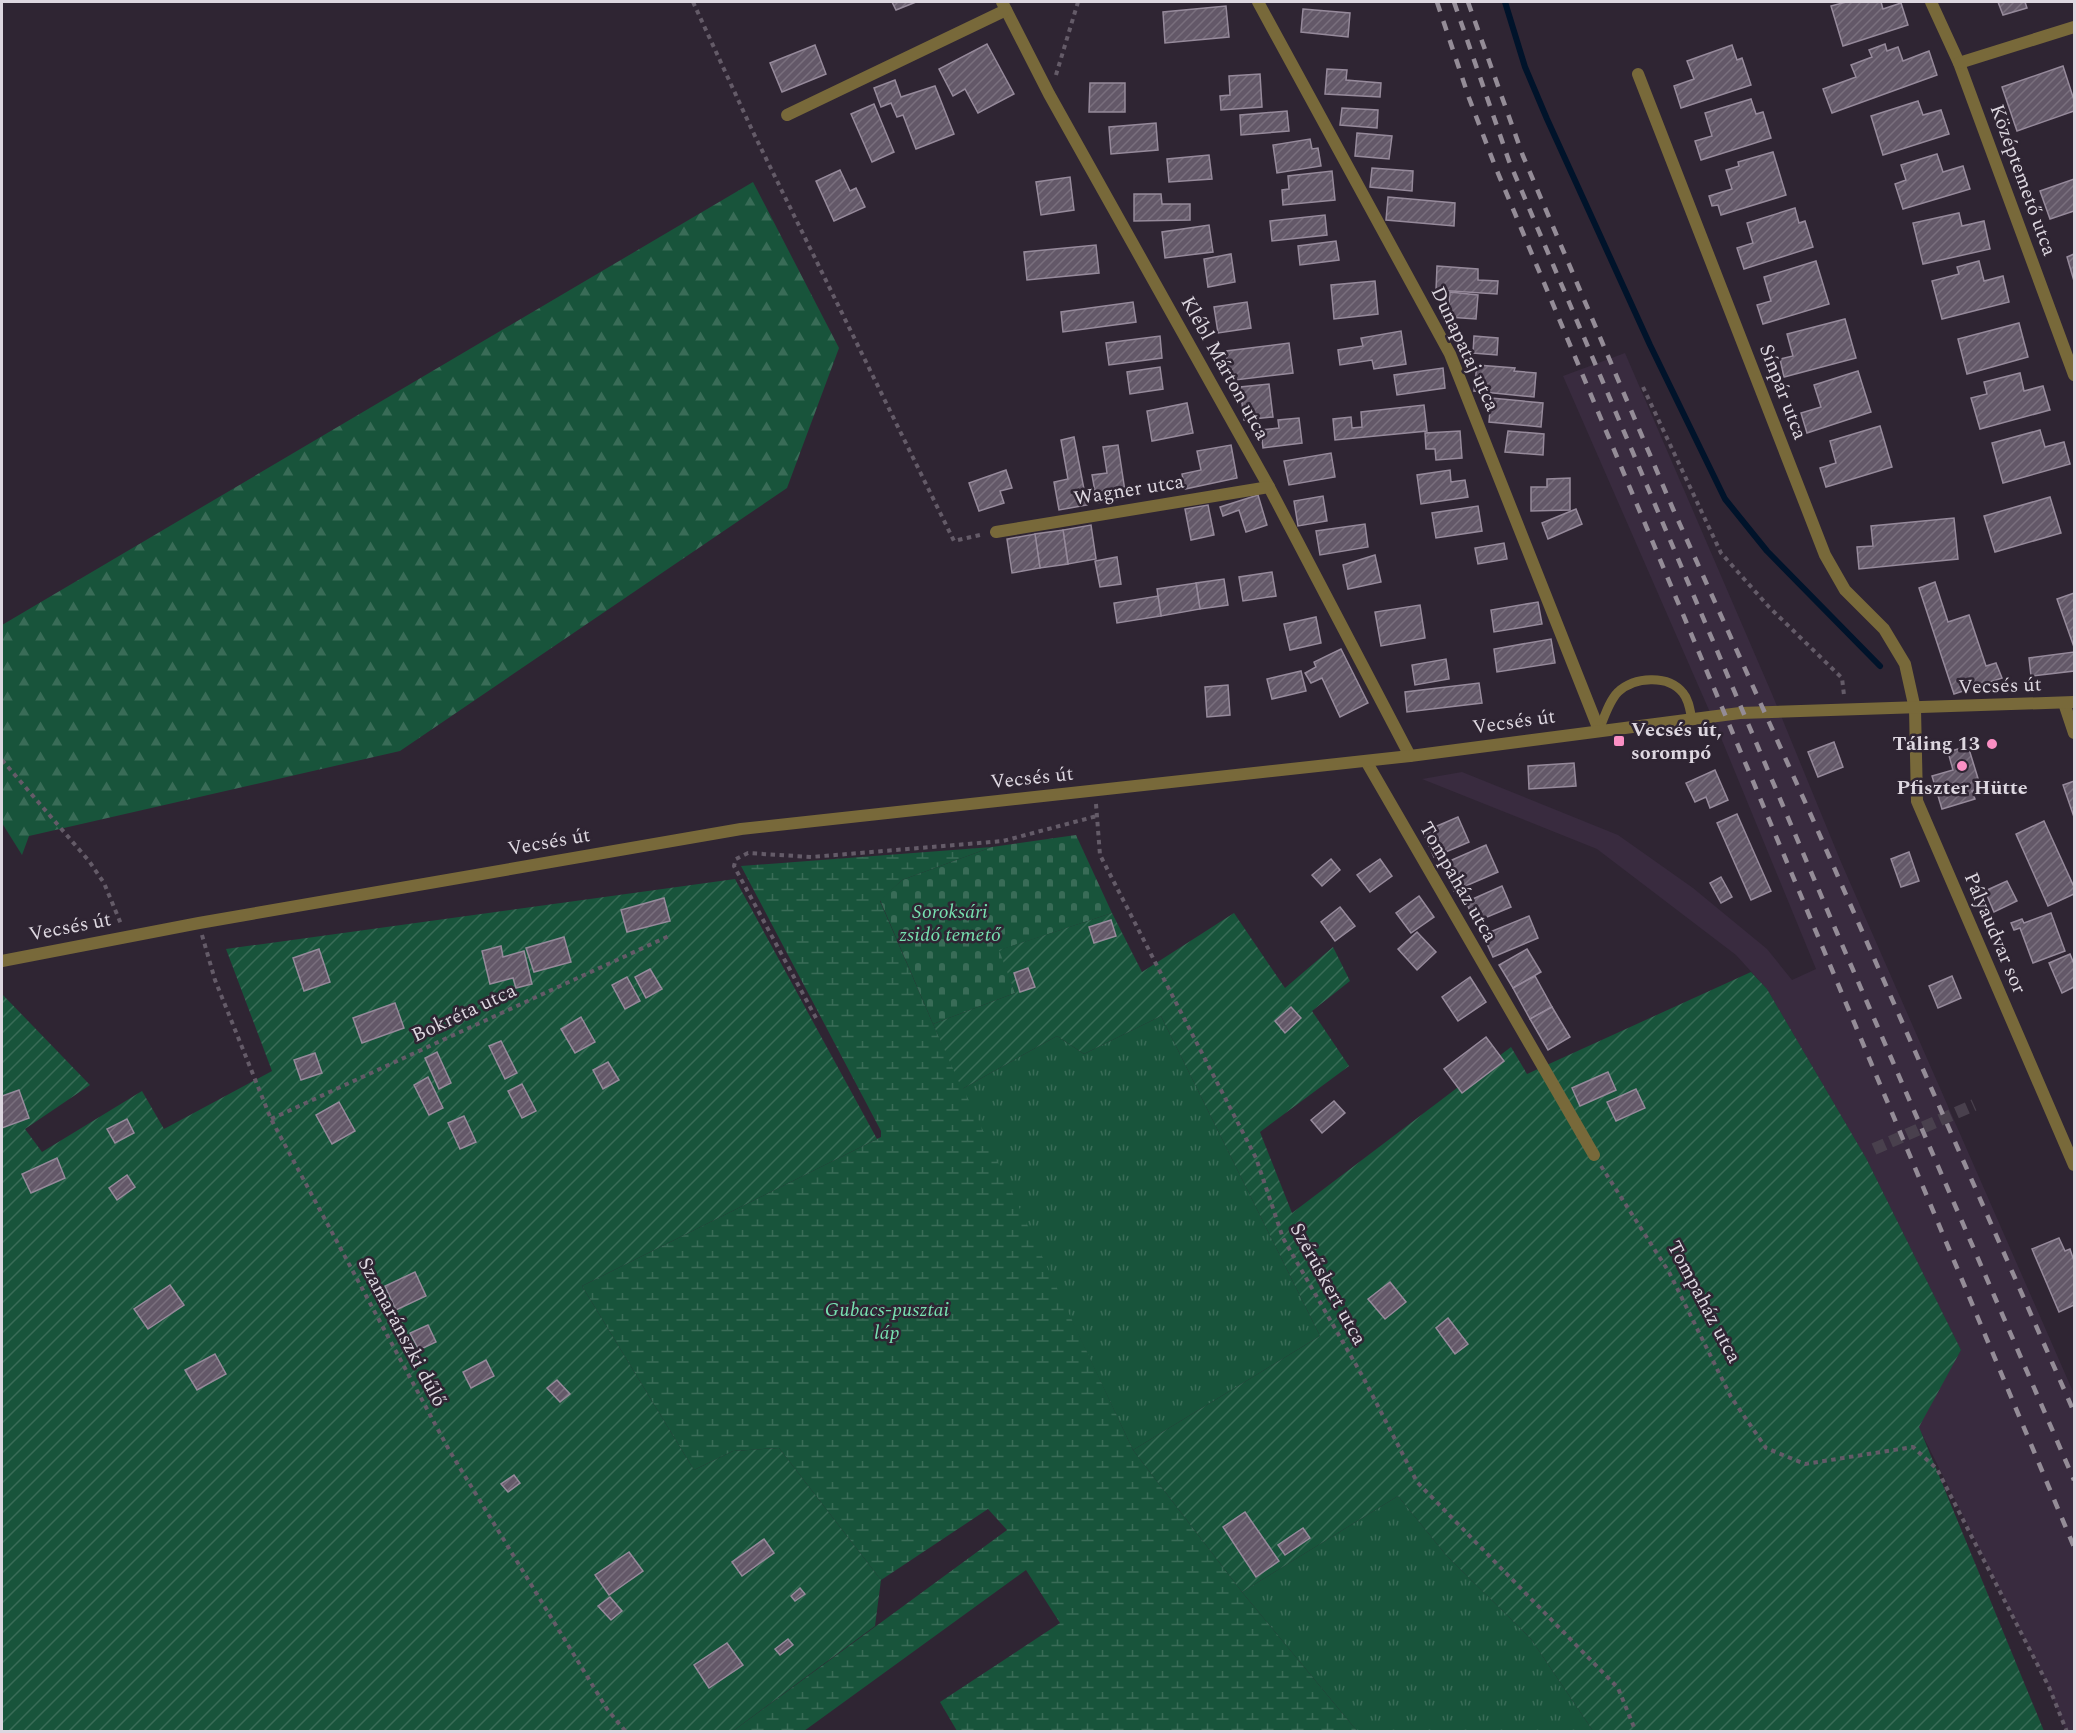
<svg xmlns="http://www.w3.org/2000/svg" width="2076" height="1733" font-family="Spectral,serif">
  <defs>
    <pattern id="grass-tufts" width="24" height="20" patternUnits="userSpaceOnUse" patternTransform="scale(1.5)"><rect width="24" height="20" fill="#18543b"/><path d="M3 7l-1-3M5 7V3M7 7l1-3M15 17l-1-3M17 17v-4M19 17l1-3" fill="none" stroke="#396c57"/></pattern>
    <pattern id="forest-firs" width="22" height="20" patternUnits="userSpaceOnUse" patternTransform="scale(1.5)"><rect width="22" height="20" fill="#18543b"/><path d="M5 1l3.5 6h-7zM16 11l3.5 6h-7z" fill="#396c57"/></pattern>
    <pattern id="wetland-marsh" width="20" height="14" patternUnits="userSpaceOnUse" patternTransform="scale(1.5)"><rect width="20" height="14" fill="#18543b"/><path d="M1 5h8M5 5V1M11 12h8M15 12V8" fill="none" stroke="#396c57"/></pattern>
    <pattern id="cemetery-stones" width="16" height="16" patternUnits="userSpaceOnUse" patternTransform="scale(1.5)"><rect width="16" height="16" fill="#18543b"/><path d="M2 7V4a2 2 0 0 1 4 0v3zM10 15v-3a2 2 0 0 1 4 0v3z" fill="#396c57"/></pattern>
    <pattern id="garden-furrows" width="10" height="10" patternUnits="userSpaceOnUse" patternTransform="scale(1.5)"><rect width="10" height="10" fill="#18543b"/><path d="M-1 1l2-2M0 10L10 0M9 11l2-2" fill="none" stroke="#396c57"/></pattern>
    <pattern id="building-hatch" width="6" height="6" patternUnits="userSpaceOnUse" patternTransform="scale(1.5)"><rect width="6" height="6" fill="#635868"/><path d="M-1 1l2-2M0 6l6-6M5 7l2-2" fill="none" stroke="#796f7d"/></pattern>
  </defs>
  <rect width="100%" height="100%" fill="#2f2533"/>
  <path fill="#392b3f" d="M1625,353L1772,694L1841,862L2074,1394V1731H2066L2049,1687L1918,1426L1961,1350L1866,1158L1767,989L1736,955L1597,849L1422,779L1462,772L1618,835L1693,888L1767,949L1792,980L1816,969L1719,733L1563,376Z"/>
  <g fill="url(#grass-tufts)">
    <path d="M1161,1016L1320,1336L1133,1450L962,1089L1057,1036L1084,1054Z"/>
    <path d="M1398,1496L1446,1555L1531,1639L1593,1731H1357L1242,1592Z"/>
  </g>
  <path fill="url(#forest-firs)" d="M753,182L839,348L787,488L400,751L29,836L22,855L2,823V625Z"/>
  <path fill="url(#wetland-marsh)" d="M992,847L902,880L880,901L933,1024L1133,1450L1242,1592L1357,1731H957L940,1702L1060,1623L1026,1570L804,1731H733L1007,1530L988,1509L881,1580L779,1448L733,1451L694,1470L582,1286L881,1137V1131L741,866Z"/>
  <path fill="url(#cemetery-stones)" d="M1076,835L1112,913L1000,950L1015,993L933,1024L880,900L902,880L992,847Z"/>
  <g fill="url(#garden-furrows)">
    <path d="M735,879L877,1139L582,1286L694,1470L733,1451L779,1448L881,1580L875,1626L733,1731H2V994L90,1085L25,1129L42,1152L142,1091L164,1129L272,1071L226,949Z"/>
    <path d="M1112,913L1142,972L1234,913L1285,988L1333,947L1350,981L1312,1011L1349,1066L1260,1132L1292,1213L1511,1047L1527,1074L1751,972L1767,989L1866,1158L1961,1350L1919,1427L2044,1731H1593L1531,1639L1446,1555L1398,1496L1242,1592L1133,1450L1320,1336L1161,1016L1084,1054L1057,1036L962,1089L933,1024L1015,993L999,950Z"/>
  </g>
  <g fill="none" stroke-linecap="round" stroke-linejoin="round">
    <path stroke="#00132a" stroke-width="6" d="M1505,2L1525,67L1547,119L1650,345L1725,499L1767,551L1880,666"/>
  </g>
  <g fill="url(#building-hatch)" stroke="#968a9b" stroke-width="1.5">
    <path d="M892,2H916L896,10Z"/>
    <path d="M1846,2H1881L1883,9L1901,3L1908,25L1843,46L1831,6Z"/>
    <path d="M1998,2H2025L2027,8L2003,15Z"/>
    <path d="M1226,6L1229,37L1165,43L1163,12Z"/>
    <path d="M1303,9L1350,13L1348,37L1301,32Z"/>
    <path d="M987,44L1014,94L978,113L965,89L953,96L939,69Z"/>
    <path d="M1885,44L1887,51L1898,47L1903,61L1929,51L1937,75L1832,113L1823,89L1856,77L1851,65L1872,57L1869,50Z"/>
    <path d="M815,45L826,74L782,92L770,63Z"/>
    <path d="M1732,45L1737,60L1742,58L1751,85L1681,108L1674,86L1694,79L1687,61Z"/>
    <path d="M2063,66L2074,100V111L2017,131L2002,87Z"/>
    <path d="M1327,69L1347,70L1346,80L1381,83L1380,97L1325,94Z"/>
    <path d="M1260,74L1262,107L1221,110L1220,96L1230,95L1229,76Z"/>
    <path d="M895,80L901,97L935,86L954,134L916,149L903,115L897,117L891,103L881,107L874,88Z"/>
    <path d="M1090,83H1125V112H1089Z"/>
    <path d="M1751,99L1756,114L1763,112L1771,138L1701,160L1695,141L1712,136L1705,113Z"/>
    <path d="M1918,101L1923,115L1941,110L1949,134L1883,155L1871,116Z"/>
    <path d="M874,104L894,152L872,162L851,114Z"/>
    <path d="M1342,108L1378,110L1377,128L1340,125Z"/>
    <path d="M1287,111L1289,131L1241,135L1240,115Z"/>
    <path d="M1156,123L1158,150L1111,154L1109,127Z"/>
    <path d="M1357,133L1392,136L1389,159L1355,156Z"/>
    <path d="M1310,139L1312,149L1318,148L1321,166L1277,173L1273,145Z"/>
    <path d="M1773,152L1786,195L1721,215L1718,205L1712,206L1709,196L1732,189L1726,170L1739,166L1738,162Z"/>
    <path d="M1937,154L1943,172L1963,166L1970,189L1903,209L1895,184L1906,180L1901,165Z"/>
    <path d="M1209,155L1212,179L1169,182L1167,159Z"/>
    <path d="M1372,168L1413,171L1412,191L1370,187Z"/>
    <path d="M840,170L850,191L856,188L865,207L834,221L816,181Z"/>
    <path d="M1332,171L1335,200L1283,205L1282,190L1289,189L1288,176Z"/>
    <path d="M1070,177L1074,210L1041,215L1036,182Z"/>
    <path d="M2074,179V211L2050,219L2040,191Z"/>
    <path d="M1134,194H1161L1162,204H1190V220L1134,221Z"/>
    <path d="M1388,197L1455,203L1454,226L1386,220Z"/>
    <path d="M1795,208L1799,223L1805,221L1813,247L1744,269L1737,248L1753,243L1747,223Z"/>
    <path d="M1959,213L1962,226L1984,221L1990,249L1923,264L1913,223Z"/>
    <path d="M1325,215L1327,235L1272,241L1270,221Z"/>
    <path d="M1209,225L1213,252L1165,258L1162,232Z"/>
    <path d="M1336,241L1339,260L1300,265L1298,246Z"/>
    <path d="M1096,245L1099,273L1027,280L1024,252Z"/>
    <path d="M1231,254L1235,282L1208,287L1204,259Z"/>
    <path d="M2074,254V281L2067,257Z"/>
    <path d="M1816,261L1829,304L1763,324L1757,305L1771,301L1764,277Z"/>
    <path d="M1979,261L1984,281L2003,276L2009,302L1942,319L1932,281L1959,274L1957,267Z"/>
    <path d="M1437,266L1478,269V280L1498,281L1497,294L1436,290Z"/>
    <path d="M1375,281L1378,314L1334,319L1331,285Z"/>
    <path d="M1450,292L1478,295L1476,319L1448,317Z"/>
    <path d="M1133,302L1136,322L1063,332L1061,312Z"/>
    <path d="M1247,302L1251,328L1218,333L1214,307Z"/>
    <path d="M1845,319L1856,358L1784,377L1780,359L1793,356L1787,334Z"/>
    <path d="M2019,323L2028,357L1967,374L1958,339Z"/>
    <path d="M1401,331L1406,364L1374,369L1372,360L1340,365L1338,350L1363,346L1361,338Z"/>
    <path d="M1160,336L1162,358L1109,365L1106,343Z"/>
    <path d="M1474,336L1498,338L1497,355L1473,353Z"/>
    <path d="M1289,343L1293,373L1235,380L1234,374L1228,375L1226,351Z"/>
    <path d="M1477,365L1515,368L1514,371L1536,373L1534,397L1474,391Z"/>
    <path d="M1160,367L1163,389L1130,394L1127,372Z"/>
    <path d="M1443,368L1445,388L1397,395L1394,375Z"/>
    <path d="M1858,371L1871,412L1807,433L1801,413L1821,407L1814,385Z"/>
    <path d="M2020,373L2024,391L2043,386L2050,410L1980,429L1971,398L1987,394L1984,382Z"/>
    <path d="M1269,384L1273,417L1244,420L1240,387Z"/>
    <path d="M1491,398L1543,403L1541,427L1489,422Z"/>
    <path d="M1187,403L1193,433L1152,441L1147,411Z"/>
    <path d="M1424,405L1427,431L1335,440L1333,419L1351,417L1352,428L1362,427L1361,412Z"/>
    <path d="M1299,418L1302,443L1263,448L1261,430L1279,428L1278,420Z"/>
    <path d="M1880,426L1892,467L1826,487L1820,468L1836,463L1830,441Z"/>
    <path d="M2040,430L2045,447L2064,442L2070,464L2003,483L1992,443Z"/>
    <path d="M1460,431L1462,458L1436,460L1435,449H1426L1425,433Z"/>
    <path d="M1508,431L1544,434L1543,455L1505,452Z"/>
    <path d="M1074,437L1087,505L1059,510L1054,482L1068,479L1061,440Z"/>
    <path d="M1118,445L1126,498L1097,503L1092,475L1107,473L1103,447Z"/>
    <path d="M1231,445L1237,478L1185,489L1182,474L1201,470L1197,451Z"/>
    <path d="M1331,453L1335,477L1289,485L1284,461Z"/>
    <path d="M1006,470L1012,488L1000,491L1004,503L979,511L969,483Z"/>
    <path d="M1450,470L1451,482L1465,480L1468,497L1421,504L1417,475Z"/>
    <path d="M1570,478V510L1531,511V487H1547V479Z"/>
    <path d="M1258,495L1267,525L1246,532L1239,510L1223,516L1220,507Z"/>
    <path d="M1323,496L1327,521L1298,526L1294,501Z"/>
    <path d="M2050,497L2061,533L1995,552L1984,516Z"/>
    <path d="M1208,505L1214,535L1191,540L1185,509Z"/>
    <path d="M1478,506L1482,531L1436,538L1432,513Z"/>
    <path d="M1576,509L1582,524L1548,539L1542,523Z"/>
    <path d="M1954,518L1958,559L1859,569L1857,547L1873,546L1871,526Z"/>
    <path d="M1365,524L1368,547L1320,555L1316,531Z"/>
    <path d="M1091,525L1096,559L1068,564L1063,530Z"/>
    <path d="M1063,530L1068,564L1040,568L1035,534Z"/>
    <path d="M1035,534L1040,568L1012,573L1007,539Z"/>
    <path d="M1504,543L1507,559L1478,564L1475,548Z"/>
    <path d="M1375,555L1381,582L1348,589L1343,565Z"/>
    <path d="M1117,557L1121,584L1100,587L1095,561Z"/>
    <path d="M1272,572L1276,596L1243,601L1239,577Z"/>
    <path d="M1224,579L1228,605L1200,609L1196,583Z"/>
    <path d="M1935,582L1948,622L1969,615L1986,666L1996,663L2002,678L1954,694L1919,588Z"/>
    <path d="M1196,583L1200,609L1161,616L1157,589Z"/>
    <path d="M2074,593V647L2057,599Z"/>
    <path d="M1158,596L1161,616L1117,623L1114,603Z"/>
    <path d="M1538,602L1542,624L1494,632L1491,610Z"/>
    <path d="M1420,605L1425,638L1381,646L1375,612Z"/>
    <path d="M1316,617L1321,643L1290,650L1284,624Z"/>
    <path d="M1551,639L1555,663L1497,672L1494,649Z"/>
    <path d="M1341,649L1368,703L1340,717L1322,678L1311,683L1305,673L1316,667L1314,662Z"/>
    <path d="M2074,652V671L2031,676L2029,658Z"/>
    <path d="M1446,659L1449,679L1415,685L1412,665Z"/>
    <path d="M1301,671L1306,691L1272,699L1267,679Z"/>
    <path d="M1479,683L1482,703L1407,712L1405,692Z"/>
    <path d="M1228,685L1230,715L1207,717L1205,687Z"/>
    <path d="M1834,742L1843,767L1818,777L1808,752Z"/>
    <path d="M1968,746L1981,788L1972,791L1975,799L1942,809L1932,776L1953,770L1948,752Z"/>
    <path d="M1574,763L1576,786L1529,789L1528,766Z"/>
    <path d="M1715,770L1728,800L1710,808L1706,797L1695,802L1686,783Z"/>
    <path d="M2074,781V817L2063,785Z"/>
    <path d="M1737,814L1771,891L1751,900L1717,823Z"/>
    <path d="M1458,817L1469,842L1434,857L1423,832Z"/>
    <path d="M2044,821L2074,887V894L2048,906L2016,834Z"/>
    <path d="M1486,845L1498,872L1454,891L1443,864Z"/>
    <path d="M1909,852L1919,881L1901,887L1891,859Z"/>
    <path d="M1331,859L1340,870L1322,886L1312,875Z"/>
    <path d="M1380,859L1392,876L1370,892L1357,875Z"/>
    <path d="M1721,877L1732,897L1721,903L1710,883Z"/>
    <path d="M2007,881L2017,901L1994,912L1985,891Z"/>
    <path d="M1502,886L1511,907L1475,922L1466,902Z"/>
    <path d="M1419,896L1434,917L1411,933L1396,913Z"/>
    <path d="M664,898L670,921L627,932L621,910Z"/>
    <path d="M1340,907L1355,926L1335,941L1321,922Z"/>
    <path d="M2051,913L2065,951L2033,963L2020,928L2014,930L2011,923L2022,919L2024,923Z"/>
    <path d="M1529,916L1538,938L1493,957L1483,935Z"/>
    <path d="M1111,920L1116,936L1094,943L1089,927Z"/>
    <path d="M1417,932L1436,952L1417,970L1398,949Z"/>
    <path d="M564,937L571,962L534,972L526,948Z"/>
    <path d="M501,946L503,957L524,951L532,984L516,988L513,978L490,984L482,951Z"/>
    <path d="M319,949L330,982L304,991L293,958Z"/>
    <path d="M1527,949L1541,972L1513,988L1499,965Z"/>
    <path d="M2070,954L2074,964V987L2062,993L2049,963Z"/>
    <path d="M1028,968L1035,987L1020,992L1014,973Z"/>
    <path d="M650,969L662,989L646,998L635,977Z"/>
    <path d="M1535,976L1552,1007L1530,1019L1513,988Z"/>
    <path d="M1952,976L1961,998L1938,1008L1929,986Z"/>
    <path d="M627,977L640,1001L625,1009L612,985Z"/>
    <path d="M1470,977L1486,1002L1458,1021L1442,997Z"/>
    <path d="M395,1003L404,1028L362,1043L353,1018Z"/>
    <path d="M1291,1007L1301,1018L1285,1033L1275,1021Z"/>
    <path d="M1552,1007L1570,1037L1548,1050L1530,1019Z"/>
    <path d="M581,1017L595,1042L575,1053L561,1029Z"/>
    <path d="M1486,1037L1504,1061L1462,1093L1444,1069Z"/>
    <path d="M501,1041L517,1073L505,1079L489,1046Z"/>
    <path d="M437,1052L451,1083L439,1089L425,1058Z"/>
    <path d="M315,1053L322,1073L301,1080L294,1060Z"/>
    <path d="M608,1062L619,1080L603,1089L593,1070Z"/>
    <path d="M1608,1072L1616,1090L1580,1106L1572,1088Z"/>
    <path d="M428,1077L443,1108L429,1115L414,1085Z"/>
    <path d="M522,1084L536,1111L522,1118L508,1091Z"/>
    <path d="M1636,1089L1645,1108L1616,1121L1607,1102Z"/>
    <path d="M19,1090L29,1118L2,1128V1096Z"/>
    <path d="M1334,1101L1345,1113L1322,1133L1311,1120Z"/>
    <path d="M339,1102L355,1131L332,1144L316,1115Z"/>
    <path d="M464,1116L476,1142L460,1149L448,1123Z"/>
    <path d="M127,1119L134,1133L115,1143L107,1129Z"/>
    <path d="M57,1158L65,1178L31,1193L22,1174Z"/>
    <path d="M127,1175L135,1187L117,1200L109,1188Z"/>
    <path d="M2059,1238L2065,1251L2070,1249L2074,1261V1305L2059,1312L2032,1249Z"/>
    <path d="M415,1272L426,1296L396,1310L385,1286Z"/>
    <path d="M1390,1282L1406,1302L1385,1319L1368,1299Z"/>
    <path d="M170,1285L184,1305L148,1329L134,1309Z"/>
    <path d="M1448,1318L1468,1344L1455,1354L1436,1328Z"/>
    <path d="M428,1325L436,1342L419,1350L410,1333Z"/>
    <path d="M215,1354L226,1374L197,1390L185,1370Z"/>
    <path d="M486,1360L494,1376L471,1388L463,1372Z"/>
    <path d="M557,1380L570,1394L560,1402L547,1388Z"/>
    <path d="M514,1475L520,1483L508,1492L501,1484Z"/>
    <path d="M1245,1512L1279,1561L1256,1577L1223,1527Z"/>
    <path d="M1303,1528L1310,1538L1285,1555L1278,1545Z"/>
    <path d="M764,1539L774,1553L742,1576L732,1562Z"/>
    <path d="M629,1552L643,1571L609,1595L595,1575Z"/>
    <path d="M800,1588L805,1594L795,1601L791,1596Z"/>
    <path d="M610,1597L622,1611L611,1620L598,1606Z"/>
    <path d="M788,1639L793,1645L780,1655L775,1649Z"/>
    <path d="M727,1643L743,1665L709,1688L694,1665Z"/>
  </g>
  <g fill="none" stroke-linecap="round" stroke-linejoin="round">
    <path stroke="#49404d" stroke-width="12" stroke-dasharray="12 6" stroke-linecap="butt" d="M1874,1149L1974,1105"/>
    <g stroke="#645b68" stroke-width="4" stroke-dasharray="4.5 4.5" stroke-linecap="butt">
      <path d="M693,2L753,132L954,541L984,534"/>
      <path d="M1056,75L1078,2"/>
      <path d="M1643,387L1721,553L1769,607L1842,678L1844,695"/>
      <path d="M2,760L89,861L104,883L121,924"/>
      <path d="M1096,804L1100,855L1256,1158L1283,1238L1363,1377L1417,1482L1618,1688L1636,1732"/>
      <path d="M202,935L215,980L271,1119L449,1450L607,1709L626,1732"/>
      <path d="M816,1018L734,866L736,859L748,853L811,857L1003,841L1097,816"/>
      <path d="M271,1119L669,936"/>
      <path d="M1601,1166L1669,1272L1731,1397L1766,1448L1805,1464L1913,1447L1937,1469L2049,1687L2067,1732"/>
    </g>
    <path stroke="#78693a" stroke-width="9" d="M1599,730C1604,718 1609,701 1618,692C1634,677 1668,674 1683,693C1689,700 1690,710 1692,720"/>
    <g stroke="#78693a" stroke-width="12">
      <path d="M1002,2L1049,94L1269,487L1410,756"/>
      <path d="M1258,2L1450,354L1599,730"/>
      <path d="M1931,2L1959,63L2074,375"/>
      <path d="M1959,63L2074,27"/>
      <path d="M1638,74L1825,555L1845,590L1884,629L1905,664L1915,709L1917,801L2074,1165"/>
      <path d="M787,115L1006,10"/>
      <path d="M996,532L1269,487"/>
      <path d="M2064,703L2074,733"/>
      <path d="M1366,761L1594,1155"/>
    </g>
    <path stroke="#78693a" stroke-width="12" d="M2,961L199,923L741,829L1410,756L1740,713L2074,702"/>
    <g stroke="#948c97" stroke-width="4.5" stroke-dasharray="10 10" stroke-linecap="butt">
      <path d="M1437,2L1469,98L1495,166L2074,1547"/>
      <path d="M1454,2L1509,161L1837,933L2074,1480"/>
      <path d="M1468,2L1523,156L1673,509L1810,813L2074,1412"/>
    </g>
  </g>
  <g fill="#fb8fc4" stroke="#2f2533" stroke-width="2">
    <rect x="1613" y="735" width="12" height="12" rx="3"/>
    <circle cx="1992" cy="744" r="6"/>
    <circle cx="1962" cy="766" r="6"/>
  </g>
  <g text-anchor="middle" dominant-baseline="central" stroke-width="5" stroke-linejoin="round" paint-order="stroke">
    <g font-size="20" fill="#ddd7e0" stroke="#2f2533">
      <text transform="translate(2023 180) rotate(70)">Középtemető utca</text>
      <text transform="translate(1465 349) rotate(65)">Dunapataj utca</text>
      <text transform="translate(1225 368) rotate(61)">Klébl Márton utca</text>
      <text transform="translate(1783 392) rotate(69)">Sínpár utca</text>
      <text transform="translate(1129 490) rotate(-9)">Wagner utca</text>
      <text transform="translate(2000 686) rotate(-2)">Vecsés út</text>
      <text transform="translate(1514 722) rotate(-8)">Vecsés út</text>
      <text transform="translate(1032 778) rotate(-6)">Vecsés út</text>
      <text transform="translate(549 842) rotate(-10)">Vecsés út</text>
      <text transform="translate(1458 882) rotate(60)">Tompaház utca</text>
      <text transform="translate(70 927) rotate(-11)">Vecsés út</text>
      <text transform="translate(1995 933) rotate(67)">Pályaudvar sor</text>
      <text transform="translate(464 1013) rotate(-25)">Bokréta utca</text>
      <text transform="translate(1328 1284) rotate(61)">Szérűskert utca</text>
      <text transform="translate(1704 1302) rotate(62)">Tompaház utca</text>
      <text transform="translate(402 1332) rotate(62)">Szamaránszki dűlő</text>
    </g>
    <g font-size="20" font-weight="bold" fill="#ddd7e0" stroke="#2f2533" text-anchor="start">
      <text x="1631" y="730">Vecsés út,<tspan x="1631" dy="23">sorompó</tspan></text>
      <text x="1980" y="744" text-anchor="end">Táling 13</text>
      <text x="1962" y="788" text-anchor="middle">Pfiszter Hütte</text>
    </g>
    <g font-size="20" font-style="italic" fill="#77e0b0" stroke="#2f2533">
      <text x="950" y="912">Soroksári<tspan x="950" dy="23">zsidó temető</tspan></text>
      <text x="887" y="1310">Gubacs-pusztai<tspan x="887" dy="23">láp</tspan></text>
    </g>
  </g>
  <rect width="2076" height="1733" fill="none" stroke="#ddd7e0" stroke-width="6"/>
</svg>
